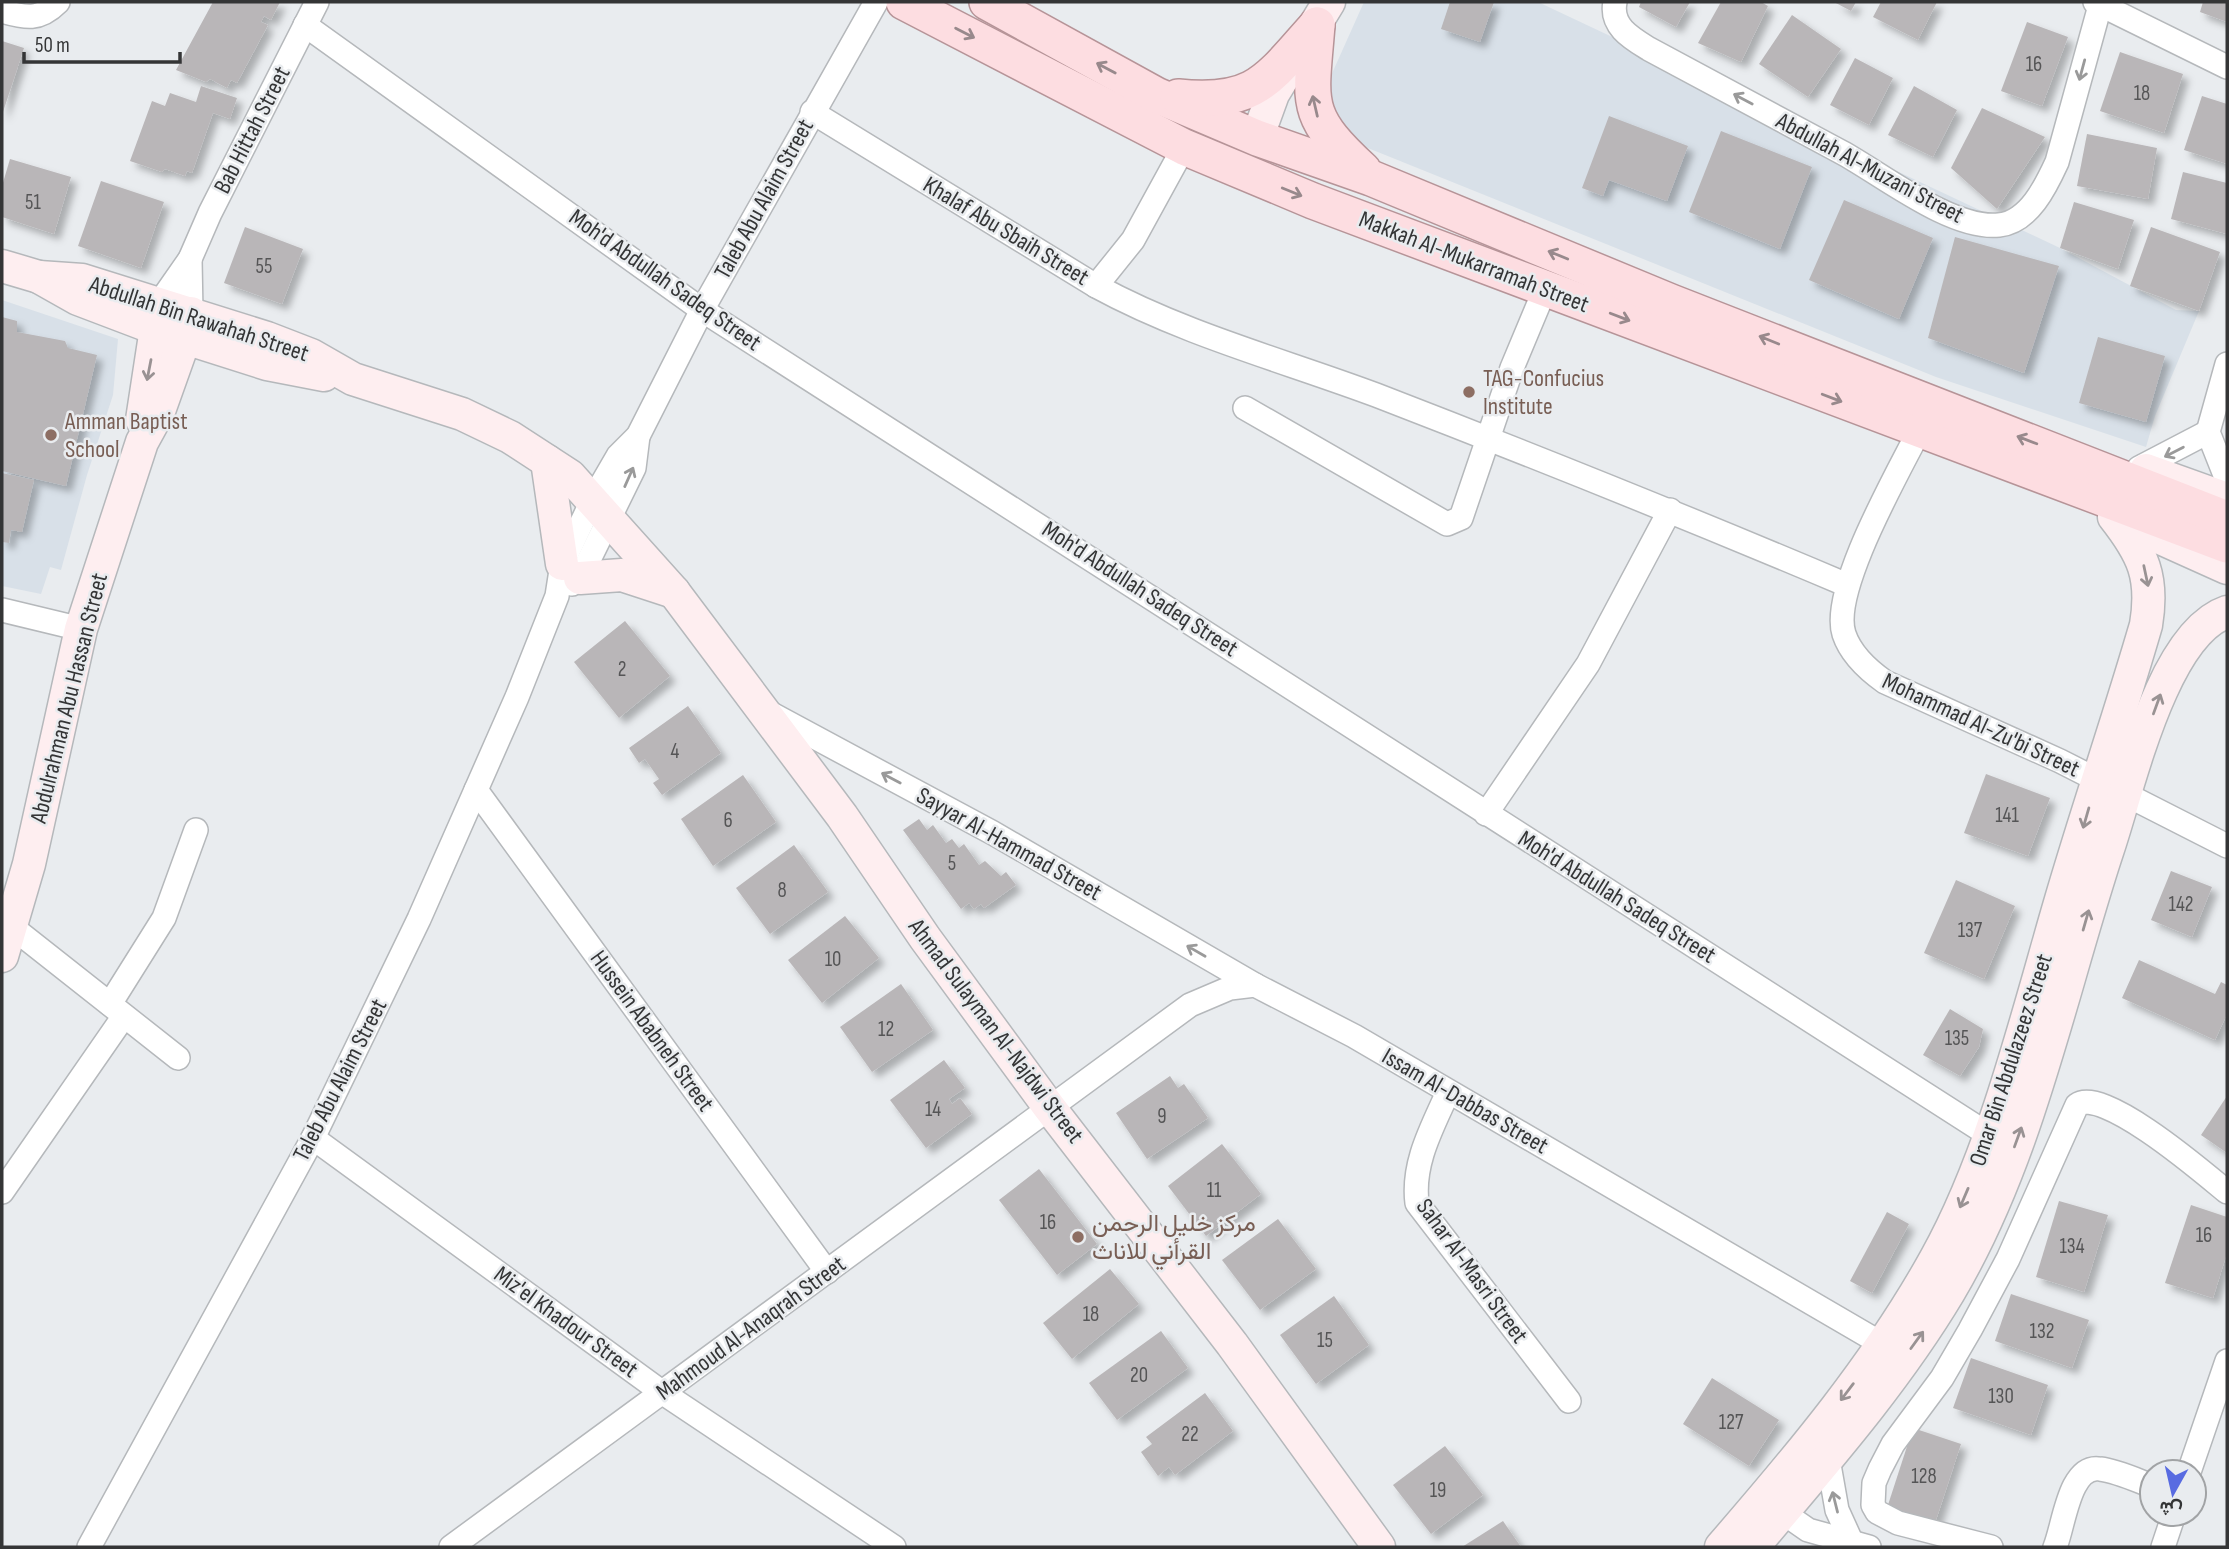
<svg xmlns="http://www.w3.org/2000/svg" width="2229" height="1549" font-family="'Sofia Sans Condensed',Vazirmatn,sans-serif">
  <defs>
    <filter id="shadow"><feDropShadow dx="6" dy="6" stdDeviation="3.5" flood-color="#0004"/></filter>
  </defs>
  <rect width="100%" height="100%" fill="#e9ecef"/>
  <g fill="#d8e0e8">
    <path d="M1364,2H1538L2060,248L2176,310L2199,311L2155,416L2146,447L1936,377L1343,138L1321,98Z"/>
    <path d="M2,300L118,339L113,395L87,475L61,570L50,567L41,594L2,586Z"/>
  </g>
  <g fill="#b9b6b8" filter="url(#shadow)">
    <path d="M213,2H280L271,20L264,16L261,22L268,25L237,83L231,80L227,88L210,79L206,82L176,70Z"/>
    <path d="M1450,2H1494L1480,42L1441,29Z"/>
    <path d="M1641,2H1690L1676,27L1639,7Z"/>
    <path d="M1721,2H1761L1768,6L1741,62L1698,43Z"/>
    <path d="M1834,2H1856L1851,11Z"/>
    <path d="M1881,2H1937L1918,40L1873,17Z"/>
    <path d="M2203,2H2227V22L2200,12Z"/>
    <path d="M1792,15L1841,49L1808,97L1759,64Z"/>
    <path d="M2027,22L2068,37L2042,106L2001,91Z"/>
    <path d="M2,41L24,48L2,115Z"/>
    <path d="M2120,52L2183,74L2164,133L2100,111Z"/>
    <path d="M1855,58L1893,78L1869,125L1830,105Z"/>
    <path d="M201,86L237,98L230,119L213,113L192,173L187,171L185,176L165,169L162,172L130,161L152,101L165,106L170,93L196,102Z"/>
    <path d="M1914,86L1957,110L1933,157L1888,135Z"/>
    <path d="M2202,96L2227,104V164L2184,150Z"/>
    <path d="M1982,108L2045,137L1997,209L1951,168Z"/>
    <path d="M1609,116L1688,146L1667,201L1609,180L1603,196L1582,188Z"/>
    <path d="M1721,131L1812,167L1780,249L1689,212Z"/>
    <path d="M2087,134L2157,148L2148,199L2077,186Z"/>
    <path d="M10,159L71,177L54,234L2,217V186Z"/>
    <path d="M2183,172L2227,183V234L2171,219Z"/>
    <path d="M101,181L164,202L141,268L78,246Z"/>
    <path d="M1844,200L1933,238L1899,319L1809,280Z"/>
    <path d="M2074,202L2134,220L2118,269L2060,248Z"/>
    <path d="M245,227L303,249L282,304L224,283Z"/>
    <path d="M2151,227L2220,252L2199,311L2130,286Z"/>
    <path d="M1955,237L2059,266L2024,373L1928,338Z"/>
    <path d="M2,317L17,321V332L65,341L68,348L97,355L66,486L2,471Z"/>
    <path d="M2098,337L2165,356L2146,422L2079,403Z"/>
    <path d="M2,473L34,480L22,532L11,530L9,543L2,542Z"/>
    <path d="M625,621L670,676L619,718L574,662Z"/>
    <path d="M688,706L721,753L662,795L653,783L659,779L645,759L639,763L629,748Z"/>
    <path d="M1986,774L2050,798L2028,856L1964,833Z"/>
    <path d="M743,775L776,822L713,866L681,819Z"/>
    <path d="M919,819L927,830L933,825L946,843L952,839L959,848L964,844L979,865L985,861L1001,876L1006,872L1016,885L984,908L981,904L974,909L969,903L961,909L903,830Z"/>
    <path d="M794,845L828,892L770,934L736,888Z"/>
    <path d="M2171,871L2212,887L2192,937L2151,920Z"/>
    <path d="M1956,880L2015,906L1984,979L1924,953Z"/>
    <path d="M845,916L879,958L822,1003L788,960Z"/>
    <path d="M2139,960L2215,994L2221,982L2227,985V1014L2215,1040L2122,998Z"/>
    <path d="M901,984L933,1030L872,1072L840,1027Z"/>
    <path d="M1950,1009L1983,1029L1979,1047L1960,1076L1923,1055Z"/>
    <path d="M944,1060L965,1088L949,1099L952,1104L960,1098L972,1114L926,1148L890,1100Z"/>
    <path d="M1170,1076L1178,1088L1184,1084L1208,1118L1147,1159L1116,1113Z"/>
    <path d="M2227,1096V1153L2201,1135Z"/>
    <path d="M1222,1144L1261,1194L1206,1236L1168,1186Z"/>
    <path d="M1039,1169L1097,1244L1057,1275L999,1200Z"/>
    <path d="M2059,1201L2108,1215L2084,1292L2036,1277Z"/>
    <path d="M2191,1205L2227,1217V1253L2213,1298L2165,1283Z"/>
    <path d="M1887,1212L1909,1224L1872,1293L1850,1281Z"/>
    <path d="M1278,1219L1316,1269L1260,1310L1222,1260Z"/>
    <path d="M1110,1269L1139,1304L1072,1359L1043,1323Z"/>
    <path d="M2011,1294L2089,1320L2072,1368L1995,1341Z"/>
    <path d="M1334,1296L1369,1345L1316,1384L1280,1335Z"/>
    <path d="M1161,1331L1188,1368L1117,1420L1089,1383Z"/>
    <path d="M1971,1358L2048,1385L2031,1435L1953,1408Z"/>
    <path d="M1712,1378L1779,1420L1749,1466L1683,1424Z"/>
    <path d="M1205,1393L1233,1431L1175,1475L1169,1467L1158,1476L1141,1452L1152,1444L1146,1437Z"/>
    <path d="M1913,1428L1961,1444L1935,1523L1887,1508Z"/>
    <path d="M1445,1446L1483,1495L1431,1534L1393,1485Z"/>
    <path d="M1503,1521L1521,1547H1462Z"/>
  </g>
  <g fill="none" stroke-linecap="round" stroke-linejoin="round">
    <g stroke="#b5b8bb" stroke-width="26">
      <g id="street">
        <path d="M1615,2C1610,26 1631,38 1649,49C1713,83 1777,117 1841,152C1882,174 1951,230 1999,225C2029,222 2046,186 2057,162L2101,2"/>
        <path d="M2095,2L2227,67"/>
        <path d="M2,11C26,18 39,21 58,2"/>
        <path d="M305,25L702,310L1989,1135"/>
        <path d="M812,112L1096,286L1133,240L1184,147"/>
        <path d="M190,259L191,313"/>
        <path d="M1096,286C1184,334 1282,360 1376,395C1534,456 1691,519 1847,585"/>
        <path d="M160,302L190,259L210,213L317,2"/>
        <path d="M2227,364L2208,432L2227,480"/>
        <path d="M1245,408L1447,524L1461,518L1512,368L1545,289"/>
        <path d="M1919,431C1898,473 1830,591 1844,634C1851,655 1868,670 1885,682L2060,761L2227,846"/>
        <path d="M2139,468L2208,432"/>
        <path d="M572,584L580,578L634,468L638,436"/>
        <path d="M2,610L81,629"/>
        <path d="M766,711L993,833L1255,985"/>
        <path d="M476,790L827,1272"/>
        <path d="M1486,814L1588,664L1670,510"/>
        <path d="M12,927L178,1058"/>
        <path d="M110,1004L164,918L196,830"/>
        <path d="M1448,1092C1432,1128 1412,1163 1417,1203L1569,1401"/>
        <path d="M313,1138L663,1393L894,1547"/>
        <path d="M2,1192L124,1016"/>
        <path d="M1828,1459L1837,1510L1852,1543"/>
        <path d="M2189,1472L2227,1361"/>
        <path d="M1782,1512L1808,1530L1869,1547"/>
        <path d="M89,1547L313,1138L419,919L517,697L557,596L562,564L593,499L618,456L638,436L702,310L876,2"/>
        <path d="M451,1547L1190,1005L1230,988L1255,985L1354,1036L1882,1344"/>
        <path d="M1991,1547L1898,1523L1877,1512L1873,1505L1874,1483L1880,1469L1893,1444L1942,1378L1970,1330L2008,1259L2077,1105C2103,1086 2204,1173 2227,1192"/>
        <path d="M2055,1547C2064,1526 2069,1464 2100,1469C2117,1471 2136,1480 2152,1486"/>
        <path d="M2163,1547L2174,1514"/>
      </g>
    </g>
    <g stroke="#b5b8bb" stroke-width="35">
      <g id="secondary">
        <path d="M1257,138L1273,94L1329,2"/>
        <path d="M2,266L39,277L78,299L157,329L267,364L324,375"/>
        <path d="M39,277L82,280L267,338L311,355L353,379L462,414L510,437L570,476L674,592L842,816L925,938L1049,1107L1232,1344L1379,1547"/>
        <path d="M142,420L159,309"/>
        <path d="M547,461L562,564"/>
        <path d="M2146,470L2227,499"/>
        <path d="M2118,519L2227,568"/>
        <path d="M580,578L622,575L674,592"/>
        <path d="M2,956L29,864L81,629L142,442L159,411L185,338L191,313"/>
        <path d="M1721,1547C1799,1457 1878,1363 1936,1258C1993,1156 2027,1016 2060,903C2087,810 2119,718 2146,625C2154,577 2143,554 2114,517"/>
        <path d="M1753,1547C1822,1465 1894,1384 1949,1292C2029,1157 2059,997 2108,849C2129,787 2162,634 2227,612"/>
      </g>
    </g>
    <g stroke="#b69498" stroke-width="38">
      <g id="primary">
        <path d="M904,2L1184,147L1313,201L2227,545"/>
        <path d="M987,2L1156,95L1257,138L1371,178L1671,302L2227,519"/>
        <path d="M1317,25C1311,103 1302,114 1363,170"/>
        <path d="M1178,97C1257,105 1268,79 1317,25"/>
      </g>
    </g>
    <use href="#street" stroke="#fff" stroke-width="23"/>
    <use href="#secondary" stroke="#feeef0" stroke-width="32"/>
    <use href="#primary" stroke="#fddde1" stroke-width="35"/>
  </g>
  <defs><path id="oneway-shaft" d="M-6 0H5M1.5-3L5.5 0L1.5 3" fill="none" stroke-width="1.6" stroke-linecap="round" stroke-linejoin="round" transform="scale(1.75)"/></defs>
  <g stroke="#98898c">
    <use href="#oneway-shaft" transform="translate(965 33) rotate(27)"/>
    <use href="#oneway-shaft" transform="translate(1106 68) rotate(-152)"/>
    <use href="#oneway-shaft" transform="translate(1315 106) rotate(-103)"/>
    <use href="#oneway-shaft" transform="translate(1292 192) rotate(22)"/>
    <use href="#oneway-shaft" transform="translate(1558 255) rotate(-158)"/>
    <use href="#oneway-shaft" transform="translate(1620 317) rotate(21)"/>
    <use href="#oneway-shaft" transform="translate(1769 340) rotate(-158)"/>
    <use href="#oneway-shaft" transform="translate(1832 398) rotate(21)"/>
    <use href="#oneway-shaft" transform="translate(2027 440) rotate(-159)"/>
  </g>
  <g stroke="#9a9a9a">
    <use href="#oneway-shaft" transform="translate(2082 70) rotate(105)"/>
    <use href="#oneway-shaft" transform="translate(1743 99) rotate(-152)"/>
    <use href="#oneway-shaft" transform="translate(2174 452) rotate(153)"/>
    <use href="#oneway-shaft" transform="translate(629 477) rotate(-66)"/>
    <use href="#oneway-shaft" transform="translate(891 778) rotate(-152)"/>
    <use href="#oneway-shaft" transform="translate(1196 951) rotate(-150)"/>
    <use href="#oneway-shaft" transform="translate(1835 1502) rotate(-104)"/>
  </g>
  <g stroke="#999293">
    <use href="#oneway-shaft" transform="translate(149 370) rotate(101)"/>
    <use href="#oneway-shaft" transform="translate(2146 576) rotate(78)"/>
    <use href="#oneway-shaft" transform="translate(2157 704) rotate(-70)"/>
    <use href="#oneway-shaft" transform="translate(2086 818) rotate(106)"/>
    <use href="#oneway-shaft" transform="translate(2086 920) rotate(-74)"/>
    <use href="#oneway-shaft" transform="translate(2018 1137) rotate(-70)"/>
    <use href="#oneway-shaft" transform="translate(1964 1198) rotate(113)"/>
    <use href="#oneway-shaft" transform="translate(1917 1340) rotate(-54)"/>
    <use href="#oneway-shaft" transform="translate(1847 1392) rotate(127)"/>
  </g>
  <g fill="#8d6e63" stroke="#e9ecef" stroke-width="2.5">
    <circle cx="1469" cy="392" r="7"/>
    <circle cx="51" cy="435" r="7"/>
    <circle cx="1078" cy="1237" r="7"/>
  </g>
  <g text-anchor="middle" dominant-baseline="central" stroke-width="5" stroke-linejoin="round" paint-order="stroke">
    <g font-size="21" fill="#555556">
      <text x="2034" y="64">16</text>
      <text x="2142" y="93">18</text>
      <text x="33" y="202">51</text>
      <text x="264" y="266">55</text>
      <text x="622" y="669">2</text>
      <text x="675" y="751">4</text>
      <text x="2007" y="815">141</text>
      <text x="728" y="820">6</text>
      <text x="952" y="863">5</text>
      <text x="782" y="890">8</text>
      <text x="2181" y="904">142</text>
      <text x="1970" y="930">137</text>
      <text x="833" y="959">10</text>
      <text x="886" y="1029">12</text>
      <text x="1957" y="1038">135</text>
      <text x="933" y="1109">14</text>
      <text x="1162" y="1116">9</text>
      <text x="1214" y="1190">11</text>
      <text x="1048" y="1222">16</text>
      <text x="2204" y="1235">16</text>
      <text x="2072" y="1246">134</text>
      <text x="1091" y="1314">18</text>
      <text x="2042" y="1331">132</text>
      <text x="1325" y="1340">15</text>
      <text x="1139" y="1375">20</text>
      <text x="2001" y="1396">130</text>
      <text x="1731" y="1422">127</text>
      <text x="1190" y="1434">22</text>
      <text x="1924" y="1476">128</text>
      <text x="1438" y="1490">19</text>
    </g>
    <g font-size="24" fill="#343536" stroke="#e9ecef">
      <text transform="translate(252 130) rotate(-63)">Bab Hittah Street</text>
      <text transform="translate(1870 168) rotate(28)">Abdullah Al-Muzani Street</text>
      <text transform="translate(764 199) rotate(-61)">Taleb Abu Alaim Street</text>
      <text transform="translate(1006 231) rotate(31)">Khalaf Abu Sbaih Street</text>
      <text transform="translate(1474 262) rotate(21)">Makkah Al-Mukarramah Street</text>
      <text transform="translate(665 280) rotate(35)">Moh'd Abdullah Sadeq Street</text>
      <text transform="translate(199 319) rotate(18)">Abdullah Bin Rawahah Street</text>
      <text transform="translate(1140 589) rotate(33)">Moh'd Abdullah Sadeq Street</text>
      <text transform="translate(69 698) rotate(-76)">Abdulrahman Abu Hassan Street</text>
      <text transform="translate(1981 725) rotate(25)">Mohammad Al-Zu'bi Street</text>
      <text transform="translate(1009 844) rotate(29)">Sayyar Al-Hammad Street</text>
      <text transform="translate(1617 897) rotate(32)">Moh'd Abdullah Sadeq Street</text>
      <text transform="translate(652 1031) rotate(54)">Hussein Ababneh Street</text>
      <text transform="translate(996 1031) rotate(53)">Ahmad Sulayman Al-Najdwi Street</text>
      <text transform="translate(2011 1060) rotate(-72)">Omar Bin Abdulazeez Street</text>
      <text transform="translate(340 1080) rotate(-63)">Taleb Abu Alaim Street</text>
      <text transform="translate(1465 1101) rotate(30)">Issam Al-Dabbas Street</text>
      <text transform="translate(1472 1271) rotate(54)">Sahar Al-Masri Street</text>
      <text transform="translate(566 1322) rotate(36)">Miz'el Khadour Street</text>
      <text transform="translate(751 1328) rotate(-36)">Mahmoud Al-Anaqrah Street</text>
    </g>
    <g font-size="24" fill="#785e54" stroke="#e9ecef" text-anchor="start">
      <text x="1483" y="378">TAG-Confucius<tspan x="1483" dy="28">Institute</tspan></text>
      <text x="65" y="421">Amman Baptist<tspan x="65" dy="28">School</tspan></text>
      <text x="1092" y="1223">مركز خليل الرحمن<tspan x="1092" dy="28">القرأني للاناث</tspan></text>
    </g>
  </g>
  <rect width="2229" height="1549" fill="none" stroke="#343536" stroke-width="7"/>
  <g transform="translate(2173 1493) rotate(188)"><circle r="33" fill="#e9ecef" stroke="#a1a3a5" stroke-width="2"/>
  <path d="M0-5L12 26L0 18L-12 26Z" fill="#586be1"/>
  <text y="-10" font-size="19" font-weight="bold" text-anchor="middle" fill="#343536">ش</text>
  </g>
  <path d="M24 52v10h156v-10" fill="none" stroke="#343536" stroke-width="3.5"/>
  <text x="35" y="52" font-size="21" fill="#343536" stroke="#e9ecef" stroke-width="5" paint-order="stroke">50 m</text>
</svg>
